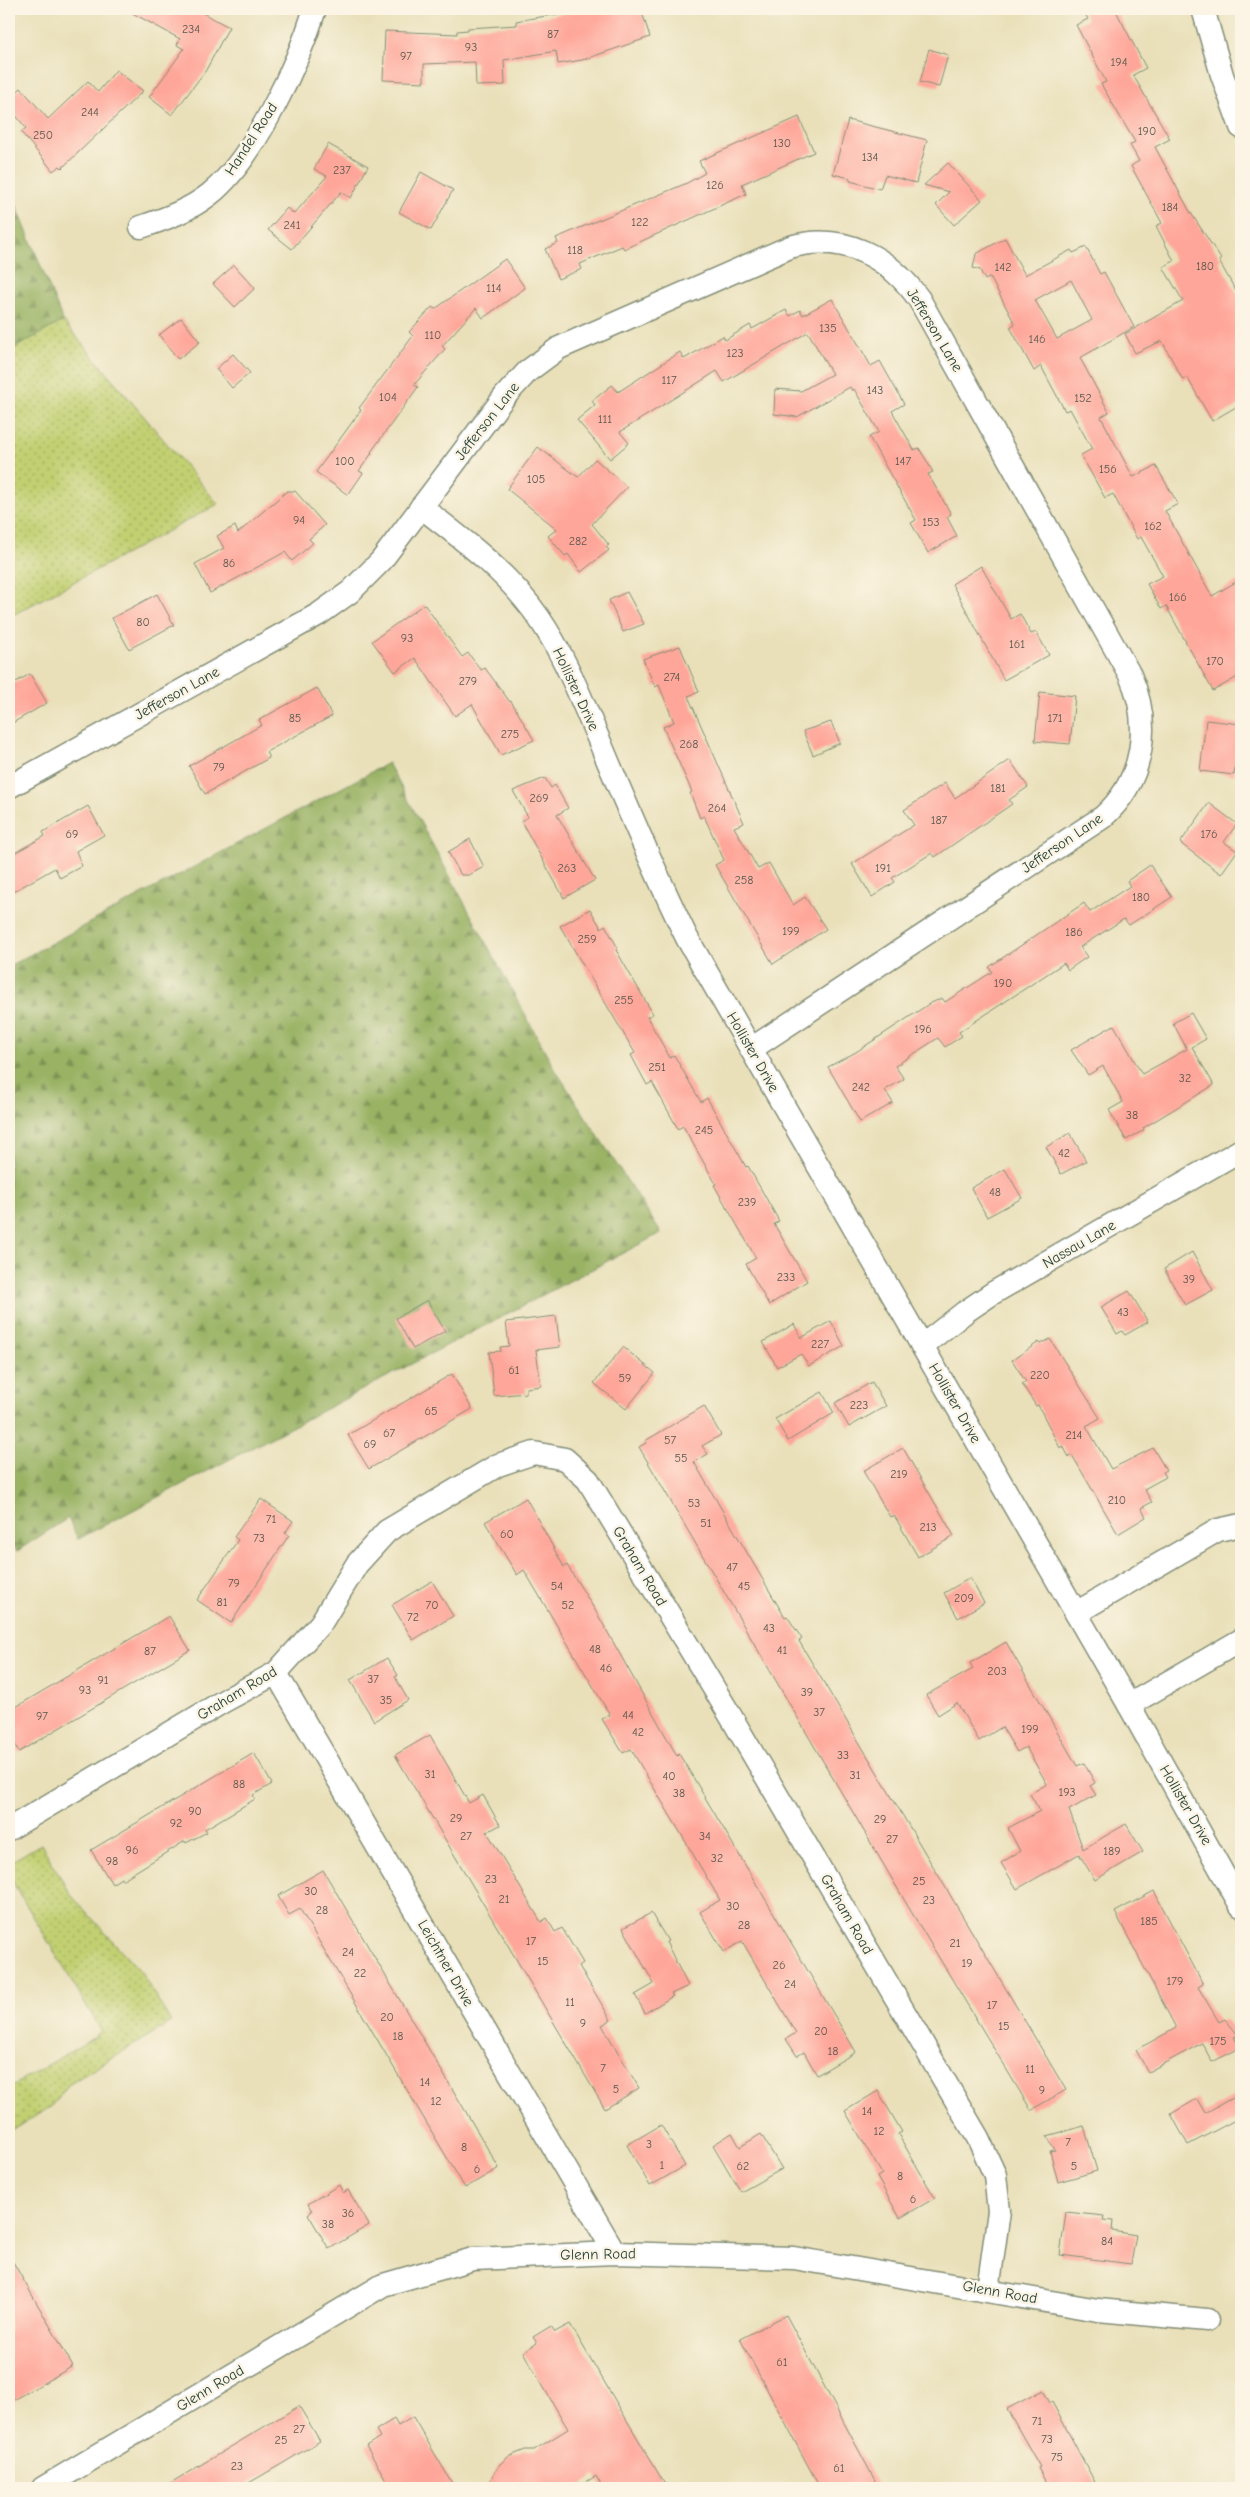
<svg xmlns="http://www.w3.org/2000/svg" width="1250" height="2497" font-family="'Comic Neue',sans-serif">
  <defs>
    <pattern id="grass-dots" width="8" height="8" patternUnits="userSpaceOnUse" patternTransform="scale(1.25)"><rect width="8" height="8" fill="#c2d072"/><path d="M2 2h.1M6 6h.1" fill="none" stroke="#9daa5e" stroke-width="1.8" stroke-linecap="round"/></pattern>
    <pattern id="forest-firs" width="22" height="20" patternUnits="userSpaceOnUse" patternTransform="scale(1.25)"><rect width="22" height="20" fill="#99b264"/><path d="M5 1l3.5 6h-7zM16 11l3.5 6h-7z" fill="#7c9253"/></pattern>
  </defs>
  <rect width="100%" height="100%" fill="#fcf5e5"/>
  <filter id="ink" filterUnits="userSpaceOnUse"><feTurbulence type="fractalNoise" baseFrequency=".02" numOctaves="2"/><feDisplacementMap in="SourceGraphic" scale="10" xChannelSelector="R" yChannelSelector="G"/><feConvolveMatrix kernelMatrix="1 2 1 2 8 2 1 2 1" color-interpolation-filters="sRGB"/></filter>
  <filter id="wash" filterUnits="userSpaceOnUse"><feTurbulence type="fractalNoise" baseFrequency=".0096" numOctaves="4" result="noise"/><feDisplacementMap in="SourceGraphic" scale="20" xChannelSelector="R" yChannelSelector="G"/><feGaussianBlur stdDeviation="1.12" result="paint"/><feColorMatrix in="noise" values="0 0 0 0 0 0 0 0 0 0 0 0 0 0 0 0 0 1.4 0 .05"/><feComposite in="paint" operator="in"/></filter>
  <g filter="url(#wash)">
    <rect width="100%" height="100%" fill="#e9e0ba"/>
    <g fill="url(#grass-dots)" stroke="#708653">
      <path d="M63,321L218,504L9,617V351Z"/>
      <path d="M41,1844L71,1895L141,1972L171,2022L68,2085L52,2106L9,2132V2088L95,2037L101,2030L9,1876V1863Z"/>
    </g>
    <g fill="url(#forest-firs)" stroke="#5c784c">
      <path d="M9,187L63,321L9,351Z"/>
      <path d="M388,763L556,1071L661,1233L78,1539L68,1518L17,1551L9,1538V966Z"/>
    </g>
    <g id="blocks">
      <g fill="#fea699" fill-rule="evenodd">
        <path d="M125,9H195L229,27L206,70L172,115L149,97L184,49L177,45L180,39Z"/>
        <path d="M589,9H641L650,37L582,60L558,64L556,51L504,60L505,85L476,86L475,62L424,64V82L383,80L385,31L457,34V31L468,30V28L517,25L516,21Z"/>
        <path d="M1082,9H1115L1146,68L1133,75L1170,139L1155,147L1189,210L1221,259L1219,261L1241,300V404L1212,421L1187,377L1183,380L1162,341L1135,353L1125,334L1183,301L1163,267L1174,261L1156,226L1162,223L1131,166L1139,161L1130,145L1135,142L1101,84L1106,82L1076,25L1088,19Z"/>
        <path d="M929,49L948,55L939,87L920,82Z"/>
        <path d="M116,70L143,91L62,168L60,166L53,171L21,132L26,128L9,107V99L21,88L48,119L88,81L98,92Z"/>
        <path d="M799,117L814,152L742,184L746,194L624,249L622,246L580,264L582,269L558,279L545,249L558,243L556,238L687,183L705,173L699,161Z"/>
        <path d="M848,120L927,140L916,183L885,175L880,189L850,181V178L833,174Z"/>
        <path d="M328,144L368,166L351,198L341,192L292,249L268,230L287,208L294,214L327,176L314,169Z"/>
        <path d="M948,163L982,200L954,225L936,205L949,192L924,185Z"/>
        <path d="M421,172L453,190L431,230L399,212Z"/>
        <path d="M1005,238L1025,275L1071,250L1073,253L1086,247L1100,274L1104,272L1134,327L1080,358L1109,412L1101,417L1133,477L1156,466L1178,504L1165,511L1212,596L1241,579V675L1213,691L1166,606L1161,609L1147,584L1163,576L1141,537L1137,539L1113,494L1105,498L1081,455L1092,449L1070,409L1065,411L1041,366L1034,371L1010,327L1015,324L990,277L985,280L980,270L973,268L976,254ZM1071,280L1092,320L1057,339L1035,300Z"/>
        <path d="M505,259L525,288L483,318L476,308L442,346L445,349L414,385L418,387L371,452L372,453L359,471L363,473L348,495L316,472L361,410L359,408L413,336L409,332L432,307L435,309Z"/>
        <path d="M234,265L255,288L235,307L213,284Z"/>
        <path d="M832,299L871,366L880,361L904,404L892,411L914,450L919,448L933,472L928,474L951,514L947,517L957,536L928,553L911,523L916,520L869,437L879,432L854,389L852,391L850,387L797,417L774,414L775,389L801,391L832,374L808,332L724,382L717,371L620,432L629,443L610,459L577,420L595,405L592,401L612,385L618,392L680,352L684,359L723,336L725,340L750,325L752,329L786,310L790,316L800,310L803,315Z"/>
        <path d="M181,318L200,342L178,359L159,335Z"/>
        <path d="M233,354L250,373L232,388L216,369Z"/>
        <path d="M538,447L578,477L595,459L627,487L592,524L609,545L606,547L609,550L581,572L568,554L565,556L548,536L557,529L507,489Z"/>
        <path d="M287,491H295L325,525L309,539L313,543L292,561L285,552L210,593L195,564L224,548L217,536L235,526L238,533Z"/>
        <path d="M981,566L1011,619L1020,614L1031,634L1036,632L1049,655L1004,680L952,584Z"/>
        <path d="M627,592L644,624L623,632L609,600Z"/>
        <path d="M157,594L174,625L129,649L112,618Z"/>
        <path d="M424,604L462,657L468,653L481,670L485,668L510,702L511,701L534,740L501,755L472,704L455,716L415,658L395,672L372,641Z"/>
        <path d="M680,646L699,692L688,696L744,823L734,827L758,869L769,863L793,905L805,897L826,929L773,964L715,865L724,860L704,816L700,818L690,793L692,792L663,727L674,722L659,685L655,687L643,659Z"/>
        <path d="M30,674L47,703L9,725V686Z"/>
        <path d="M317,688L332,716L266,752L269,758L205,794L189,766L262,725L259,720Z"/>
        <path d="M1040,692L1075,696L1070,744L1035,741Z"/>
        <path d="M1206,720L1241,724L1234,775L1200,771Z"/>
        <path d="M831,722L840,743L813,755L803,731Z"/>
        <path d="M1010,760L1028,787L1009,800L1012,804L935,857L932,853L892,878L895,882L872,897L852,864L914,825L904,810L945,783L955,798Z"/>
        <path d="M545,778L551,788L555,785L568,808L557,815L595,880L564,898L521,821L528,817L513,791Z"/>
        <path d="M1209,803L1237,824L1224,842L1237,851L1221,874L1180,843Z"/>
        <path d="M88,806L104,835L76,851L82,866L60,878L55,868L9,894V856L45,836L43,832Z"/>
        <path d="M470,839L484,867L469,875H461L448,852Z"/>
        <path d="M1150,865L1172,897L1129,925L1124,919L1080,947L1087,957L1068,970L1064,963L959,1032L962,1036L945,1047L938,1038L895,1066L904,1079L885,1090L893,1103L860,1122L828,1067L856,1052L929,1004L942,998L945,1002L992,972L989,967L1084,903L1090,912L1130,886L1127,881Z"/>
        <path d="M590,909L601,928L605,925L618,948L616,950L653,1014L647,1017L670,1058L674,1055L701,1102L707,1098L746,1167L748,1166L779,1221L774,1224L807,1281L769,1305L746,1264L756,1258L714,1185L716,1184L683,1126L678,1129L652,1082L647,1085L631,1055L635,1053L560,926Z"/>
        <path d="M1191,1013L1206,1039L1192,1047L1214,1085L1143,1128L1144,1130L1126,1140L1109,1110L1123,1102L1103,1066L1088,1075L1071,1050L1114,1025L1142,1074L1187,1049L1173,1023Z"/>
        <path d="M1070,1133L1086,1161L1061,1174L1046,1147Z"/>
        <path d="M1005,1169L1022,1198L987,1217L971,1188Z"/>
        <path d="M1192,1252L1213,1290L1185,1305L1164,1269Z"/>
        <path d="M1129,1291L1148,1322L1125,1335L1122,1331L1117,1334L1101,1307Z"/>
        <path d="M427,1300L445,1331L413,1349L396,1318Z"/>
        <path d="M556,1316L560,1347L536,1350L541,1386L526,1388V1393L494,1396L489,1352L501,1351L500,1347L509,1346L506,1322Z"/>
        <path d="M831,1321L844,1346L809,1366L801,1354L777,1367L763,1342L794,1324L801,1338Z"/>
        <path d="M1050,1339L1100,1418L1086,1426L1111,1469L1153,1448L1166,1470L1163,1472L1166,1477L1144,1489L1152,1502L1141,1508L1146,1517L1118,1534L1072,1455L1069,1457L1063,1446L1060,1448L1038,1405L1036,1406L1022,1384L1026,1382L1012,1360L1039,1342L1041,1344Z"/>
        <path d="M623,1347L655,1373L626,1409L594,1383Z"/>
        <path d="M452,1374L472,1409L369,1469L348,1435Z"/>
        <path d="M872,1382L886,1406L849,1427L835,1403Z"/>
        <path d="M822,1392L834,1413L788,1441L775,1419Z"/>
        <path d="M704,1406L721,1435L702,1446L708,1454L694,1462L780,1609L785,1617L787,1616L802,1639L799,1641L1066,2090L1031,2110L909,1908L639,1447L646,1443L645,1441Z"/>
        <path d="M903,1448L954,1536L918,1557L894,1515L890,1517L863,1471Z"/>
        <path d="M526,1498L564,1567L567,1565L598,1615L677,1756L679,1754L687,1767L856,2052L817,2075L804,2052L797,2056L786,2039L796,2033L742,1941L724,1952L700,1912L720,1900L631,1749L623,1753L602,1719L610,1715L524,1570L517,1575L485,1522Z"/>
        <path d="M261,1499L293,1521L285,1533L289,1535L231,1623L197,1600L238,1540L234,1537Z"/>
        <path d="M970,1578L984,1603L958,1618L944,1593Z"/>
        <path d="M432,1581L453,1616L413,1640L392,1605Z"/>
        <path d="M169,1616L190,1650L19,1752L9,1734V1711Z"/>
        <path d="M1006,1642L1077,1766L1084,1763L1095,1783L1090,1786L1096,1795L1069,1810L1083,1849L1126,1824L1143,1852L1095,1880L1079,1854L1017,1889L1001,1863L1020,1851L1008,1828L1040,1811L1030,1794L1047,1784L1026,1747L1017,1752L1002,1727L979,1741L957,1703L938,1715L926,1695L973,1669L970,1663Z"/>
        <path d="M387,1658L398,1675L395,1677L408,1700L374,1721L350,1680Z"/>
        <path d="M430,1735L469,1803L483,1795L500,1825L487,1832L541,1922L547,1918L555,1932L562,1928L583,1963L579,1966L611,2020L602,2025L639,2088L605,2109L395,1755Z"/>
        <path d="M254,1753L272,1784L253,1795L255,1799L205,1829L207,1832L186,1843L185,1841L122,1880L121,1878L112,1884L91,1850Z"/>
        <path d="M323,1870L499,2168L465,2188L300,1909L289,1915L278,1896Z"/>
        <path d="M1154,1891L1203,1984L1198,1987L1219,2022L1225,2019L1238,2035L1234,2037L1240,2048L1212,2062L1202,2043L1148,2072L1136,2050L1176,2028L1115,1912Z"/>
        <path d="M651,1913L668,1941L666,1942L688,1986L671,1994L673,1996L645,2013L635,1995L654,1984L623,1928Z"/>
        <path d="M878,2091L902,2132L898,2134L935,2198L900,2218L877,2177L882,2174L845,2111Z"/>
        <path d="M1241,2093V2117L1188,2145L1171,2114L1197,2099L1205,2113Z"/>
        <path d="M661,2125L685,2166L650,2186L627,2145Z"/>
        <path d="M1084,2126L1097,2171L1058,2182L1050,2151L1055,2150L1047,2136Z"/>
        <path d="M732,2133L740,2147L761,2134L782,2169L741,2192L713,2145Z"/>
        <path d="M339,2185L343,2193L348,2190L369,2225L329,2249L308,2214L312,2211L308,2204Z"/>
        <path d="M1066,2212L1104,2216L1103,2220L1113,2221L1112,2231L1136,2235L1131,2264L1060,2255Z"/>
        <path d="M9,2255L73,2366L9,2403Z"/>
        <path d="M786,2315L879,2488H820L740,2339Z"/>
        <path d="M570,2324L667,2488H603L596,2476L576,2488H485L500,2464L508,2457L525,2450H534L568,2429L523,2352L537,2343L533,2337L551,2326L555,2332Z"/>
        <path d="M1043,2390L1050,2403L1052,2402L1098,2488H1049L1038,2468L1040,2467L1007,2409Z"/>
        <path d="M299,2406L320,2441L280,2465L240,2488H162Z"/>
        <path d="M413,2417L455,2488H391L366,2446L380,2437L376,2430L394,2419L398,2426Z"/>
      </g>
    </g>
  </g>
  <g filter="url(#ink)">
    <use href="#blocks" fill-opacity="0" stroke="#848e77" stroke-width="1"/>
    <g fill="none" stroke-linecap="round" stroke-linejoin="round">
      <g stroke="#848e77" stroke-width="25">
        <g id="street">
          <path d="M1203,9L1222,75L1241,127"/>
          <path d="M141,227C165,219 190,210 210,194C255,158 298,63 315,9"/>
          <path d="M421,507C464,540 508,573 539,618C565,656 581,699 599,740C627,807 655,873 687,938L1129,1705L1241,1906"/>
          <path d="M9,787L319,614L350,592L381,561L505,396L528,371L559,348L790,247C843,232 889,257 919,299L1130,675C1152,725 1144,780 1103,817L751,1049"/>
          <path d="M922,1346L965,1312L993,1293L1241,1150"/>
          <path d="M1076,1613L1218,1530L1241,1525"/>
          <path d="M276,1673L615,2253"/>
          <path d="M1129,1705L1241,1640"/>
          <path d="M9,1829L224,1701L276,1673L321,1623L357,1564L387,1531L498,1465L534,1453L565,1459L588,1480L730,1715L978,2138L995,2175L999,2211L988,2290"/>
          <path d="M43,2488L383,2285L473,2259L615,2253L794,2258L1098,2310L1207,2320"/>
        </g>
      </g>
      <use href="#street" stroke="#fff" stroke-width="22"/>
    </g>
  </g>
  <g text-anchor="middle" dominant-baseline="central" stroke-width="5" stroke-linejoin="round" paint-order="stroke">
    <g font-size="12" fill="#57574d">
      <text x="191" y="29">234</text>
      <text x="553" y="34">87</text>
      <text x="471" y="47">93</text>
      <text x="406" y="56">97</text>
      <text x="1119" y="62">194</text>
      <text x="90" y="112">244</text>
      <text x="1147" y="131">190</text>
      <text x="43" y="135">250</text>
      <text x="782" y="143">130</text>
      <text x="870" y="157">134</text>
      <text x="342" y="170">237</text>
      <text x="715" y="185">126</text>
      <text x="1170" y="207">184</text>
      <text x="640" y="222">122</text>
      <text x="292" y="225">241</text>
      <text x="575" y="250">118</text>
      <text x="1205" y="266">180</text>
      <text x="1003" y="267">142</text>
      <text x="494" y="288">114</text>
      <text x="828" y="328">135</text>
      <text x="433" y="335">110</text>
      <text x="1037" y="339">146</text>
      <text x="735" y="353">123</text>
      <text x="669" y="380">117</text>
      <text x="875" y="390">143</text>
      <text x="388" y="397">104</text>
      <text x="1083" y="398">152</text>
      <text x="605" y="419">111</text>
      <text x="345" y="461">100</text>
      <text x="903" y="461">147</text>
      <text x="1108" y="469">156</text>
      <text x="536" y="479">105</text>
      <text x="299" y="520">94</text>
      <text x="931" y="522">153</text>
      <text x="1153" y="526">162</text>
      <text x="578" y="541">282</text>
      <text x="229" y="563">86</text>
      <text x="1178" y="597">166</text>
      <text x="143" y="622">80</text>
      <text x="407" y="638">93</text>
      <text x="1017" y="644">161</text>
      <text x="1215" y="661">170</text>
      <text x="672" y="677">274</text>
      <text x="468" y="681">279</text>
      <text x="295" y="718">85</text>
      <text x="1055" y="718">171</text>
      <text x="510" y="734">275</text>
      <text x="689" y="744">268</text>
      <text x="219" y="767">79</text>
      <text x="998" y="788">181</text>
      <text x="539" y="798">269</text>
      <text x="717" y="808">264</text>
      <text x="939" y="820">187</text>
      <text x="72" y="834">69</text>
      <text x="1209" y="834">176</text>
      <text x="567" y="868">263</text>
      <text x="883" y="868">191</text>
      <text x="744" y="880">258</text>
      <text x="1141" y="897">180</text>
      <text x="791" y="931">199</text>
      <text x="1074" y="932">186</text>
      <text x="587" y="939">259</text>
      <text x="1003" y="983">190</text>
      <text x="624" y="1000">255</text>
      <text x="923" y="1029">196</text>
      <text x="657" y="1067">251</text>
      <text x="1185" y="1078">32</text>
      <text x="861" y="1087">242</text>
      <text x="1132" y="1115">38</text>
      <text x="704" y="1130">245</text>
      <text x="1064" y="1153">42</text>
      <text x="995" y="1192">48</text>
      <text x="747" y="1202">239</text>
      <text x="786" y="1277">233</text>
      <text x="1189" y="1279">39</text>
      <text x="1123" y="1312">43</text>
      <text x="820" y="1344">227</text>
      <text x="514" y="1370">61</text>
      <text x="1040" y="1375">220</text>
      <text x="625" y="1378">59</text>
      <text x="859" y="1405">223</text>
      <text x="431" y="1411">65</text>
      <text x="389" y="1433">67</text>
      <text x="1074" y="1435">214</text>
      <text x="670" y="1440">57</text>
      <text x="370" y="1444">69</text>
      <text x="681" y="1458">55</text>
      <text x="899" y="1474">219</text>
      <text x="1117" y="1500">210</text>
      <text x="694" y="1503">53</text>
      <text x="271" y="1519">71</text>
      <text x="706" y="1523">51</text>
      <text x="928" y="1527">213</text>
      <text x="507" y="1534">60</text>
      <text x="259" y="1538">73</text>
      <text x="732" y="1567">47</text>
      <text x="234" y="1583">79</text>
      <text x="557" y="1586">54</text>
      <text x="744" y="1586">45</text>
      <text x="964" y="1598">209</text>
      <text x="222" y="1602">81</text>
      <text x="432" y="1605">70</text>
      <text x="568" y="1605">52</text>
      <text x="413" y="1617">72</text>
      <text x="769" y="1628">43</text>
      <text x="595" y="1649">48</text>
      <text x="782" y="1650">41</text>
      <text x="150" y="1651">87</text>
      <text x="606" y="1668">46</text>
      <text x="997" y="1671">203</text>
      <text x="373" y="1679">37</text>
      <text x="103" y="1680">91</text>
      <text x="85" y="1690">93</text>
      <text x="807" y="1692">39</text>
      <text x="386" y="1700">35</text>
      <text x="819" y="1712">37</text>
      <text x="628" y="1715">44</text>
      <text x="42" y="1716">97</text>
      <text x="1030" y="1729">199</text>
      <text x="638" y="1732">42</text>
      <text x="843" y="1755">33</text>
      <text x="430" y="1774">31</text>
      <text x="855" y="1775">31</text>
      <text x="669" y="1776">40</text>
      <text x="239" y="1784">88</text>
      <text x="1067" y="1792">193</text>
      <text x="679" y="1793">38</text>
      <text x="195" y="1811">90</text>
      <text x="456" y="1818">29</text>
      <text x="880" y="1819">29</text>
      <text x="176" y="1823">92</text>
      <text x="466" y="1836">27</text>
      <text x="705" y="1836">34</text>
      <text x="892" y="1839">27</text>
      <text x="132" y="1850">96</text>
      <text x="1112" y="1851">189</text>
      <text x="717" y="1858">32</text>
      <text x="112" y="1861">98</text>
      <text x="491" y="1879">23</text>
      <text x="919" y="1881">25</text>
      <text x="311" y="1891">30</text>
      <text x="504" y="1899">21</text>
      <text x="929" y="1900">23</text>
      <text x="733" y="1906">30</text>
      <text x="322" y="1910">28</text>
      <text x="1149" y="1921">185</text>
      <text x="744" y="1925">28</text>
      <text x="531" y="1941">17</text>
      <text x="955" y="1943">21</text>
      <text x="348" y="1952">24</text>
      <text x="543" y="1961">15</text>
      <text x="967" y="1963">19</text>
      <text x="779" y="1965">26</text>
      <text x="360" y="1973">22</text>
      <text x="1175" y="1981">179</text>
      <text x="790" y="1984">24</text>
      <text x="570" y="2002">11</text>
      <text x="992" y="2005">17</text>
      <text x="387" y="2017">20</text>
      <text x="583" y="2023">9</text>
      <text x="1004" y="2026">15</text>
      <text x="821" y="2031">20</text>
      <text x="398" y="2036">18</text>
      <text x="1218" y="2041">175</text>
      <text x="833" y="2051">18</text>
      <text x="603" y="2068">7</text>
      <text x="1030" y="2069">11</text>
      <text x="425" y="2082">14</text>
      <text x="616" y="2089">5</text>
      <text x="1042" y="2090">9</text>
      <text x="436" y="2101">12</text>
      <text x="867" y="2111">14</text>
      <text x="879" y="2131">12</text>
      <text x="1068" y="2142">7</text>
      <text x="649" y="2144">3</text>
      <text x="464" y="2147">8</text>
      <text x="662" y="2165">1</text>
      <text x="743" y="2166">62</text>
      <text x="1074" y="2166">5</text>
      <text x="477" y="2169">6</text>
      <text x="900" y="2176">8</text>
      <text x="913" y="2199">6</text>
      <text x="348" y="2213">36</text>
      <text x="328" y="2224">38</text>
      <text x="1107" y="2241">84</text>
      <text x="782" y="2362">61</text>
      <text x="1037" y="2421">71</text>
      <text x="299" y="2429">27</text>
      <text x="1047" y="2439">73</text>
      <text x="281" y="2440">25</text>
      <text x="1057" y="2457">75</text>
      <text x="237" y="2466">23</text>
      <text x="839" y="2468">61</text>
    </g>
    <g font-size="15" fill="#1f3d34" stroke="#fcf5e5">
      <text transform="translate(251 139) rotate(-57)">Handel Road</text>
      <text transform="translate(935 330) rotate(59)">Jefferson Lane</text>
      <text transform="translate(487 421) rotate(-52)">Jefferson Lane</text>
      <text transform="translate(576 689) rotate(65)">Hollister Drive</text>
      <text transform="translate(177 693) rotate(-29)">Jefferson Lane</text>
      <text transform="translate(1062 843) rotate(-34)">Jefferson Lane</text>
      <text transform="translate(753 1052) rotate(60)">Hollister Drive</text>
      <text transform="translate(1079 1244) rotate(-30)">Nassau Lane</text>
      <text transform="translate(955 1403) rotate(60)">Hollister Drive</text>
      <text transform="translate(640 1566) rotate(59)">Graham Road</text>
      <text transform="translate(237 1693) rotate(-31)">Graham Road</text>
      <text transform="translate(1186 1805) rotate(60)">Hollister Drive</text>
      <text transform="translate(847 1914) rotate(60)">Graham Road</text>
      <text transform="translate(446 1963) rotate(60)">Leichtner Drive</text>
      <text transform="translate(598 2254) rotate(-1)">Glenn Road</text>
      <text transform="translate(1000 2292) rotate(10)">Glenn Road</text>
      <text transform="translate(210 2388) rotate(-31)">Glenn Road</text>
    </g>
  </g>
  <rect width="1250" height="2497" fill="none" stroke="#fcf5e5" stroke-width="30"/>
</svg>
